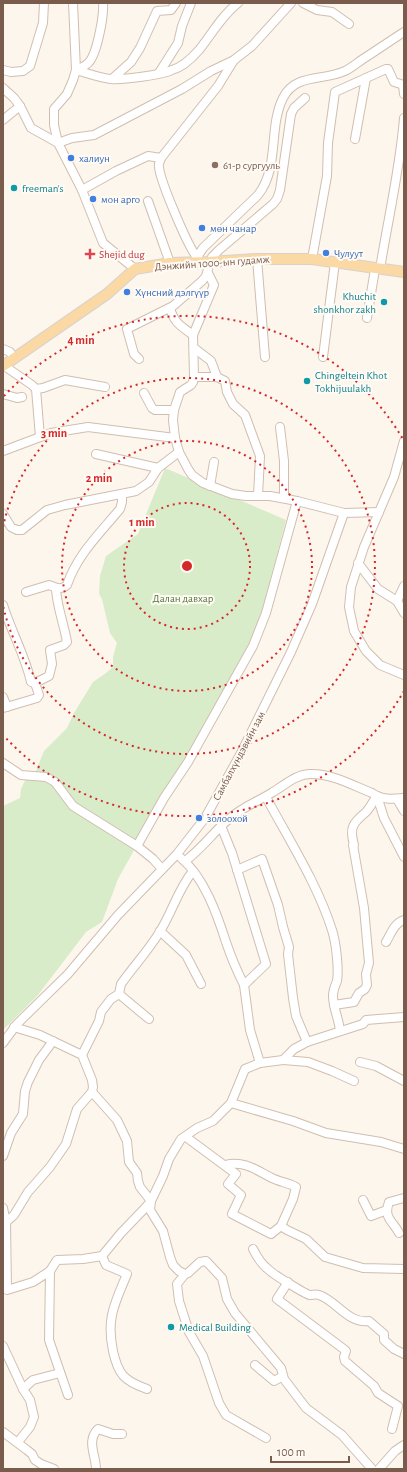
<svg xmlns="http://www.w3.org/2000/svg" width="407" height="1472" font-family="'Alegreya Sans',sans-serif">
  <rect width="100%" height="100%" fill="#fdf6ec"/>
  <path fill="#d8ecc9" d="M165,468L286,520L259,622L254,635L118,879L102,922L86,932L38,995L3,1030V806L20,798L21,789L27,776L36,771L44,751L67,728L74,713L93,682L106,673L113,667V657L117,643L110,633L102,599L99,594L100,576L106,556L138,534Z"/>
  <g fill="none" stroke-linecap="round" stroke-linejoin="round">
    <g stroke="#d1beb0" stroke-width="10">
      <g id="minor">
        <path d="M73,3L76,70L73,80L67,94L54,109V125L58,143L72,138L94,135L182,89L211,71L234,60"/>
        <path d="M103,3C104,15 97,57 87,64C84,67 79,68 76,70C87,73 100,78 111,79C123,80 161,75 172,70C183,67 192,58 199,50C212,34 222,15 238,3"/>
        <path d="M303,3L317,10L332,12L349,24"/>
        <path d="M3,70L11,72L23,71L30,66L43,23L44,3"/>
        <path d="M159,73L178,43L182,26L191,3"/>
        <path d="M112,79L131,62L140,48L157,11L171,10L176,3"/>
        <path d="M403,85L404,94"/>
        <path d="M3,88L14,98L20,106L31,128L58,143L82,190L103,243L135,269"/>
        <path d="M3,120L20,106"/>
        <path d="M355,139L366,78"/>
        <path d="M82,190L116,171L148,156L161,158"/>
        <path d="M148,201L170,263"/>
        <path d="M197,257C189,249 160,181 159,167C158,164 160,162 161,158L218,86L234,60L252,46L291,3"/>
        <path d="M257,259L265,357"/>
        <path d="M312,259L327,176L328,143L335,92L386,69H388L394,82L404,85"/>
        <path d="M194,262L203,248L258,195C280,167 268,128 283,98C295,73 324,81 345,71C351,68 357,63 363,59C377,50 390,41 404,32"/>
        <path d="M211,262L212,257L219,250L273,204L277,199L280,190L291,114L294,108L305,98"/>
        <path d="M380,269C388,219 400,169 404,118"/>
        <path d="M208,273L214,285L193,335L194,377L193,382L191,385L180,392L174,410L173,420L175,438L179,452L188,469L192,475L203,483L232,494L246,496H270L297,501L344,513L379,512"/>
        <path d="M170,308C174,323 181,326 193,335"/>
        <path d="M367,318L375,269"/>
        <path d="M194,348L211,361L217,377"/>
        <path d="M3,349L10,352L14,359"/>
        <path d="M323,357L335,262"/>
        <path d="M139,359L134,354L127,329L173,306L202,281L206,276L208,269"/>
        <path d="M3,365L32,385L36,389L40,437"/>
        <path d="M194,377H217L225,381L227,392L233,404L245,415L260,456L258,496"/>
        <path d="M36,389L43,388L65,380L105,387"/>
        <path d="M144,393L152,408L155,410H174"/>
        <path d="M3,394L17,398L22,397"/>
        <path d="M280,427L284,461V498"/>
        <path d="M404,441L394,477L364,547L351,587L349,607L354,631L366,651L380,665L404,675"/>
        <path d="M3,451L51,433L88,427L175,438"/>
        <path d="M96,454L158,468"/>
        <path d="M210,486L214,462"/>
        <path d="M3,514L11,527L17,530H22L47,510L65,505L136,491L149,482L158,468L179,452"/>
        <path d="M358,563L378,589L397,601L404,613"/>
        <path d="M26,592L49,585C55,587 60,591 67,585C77,555 100,533 120,509L122,502V495"/>
        <path d="M397,601L404,586"/>
        <path d="M3,605C11,631 25,655 31,682L35,683"/>
        <path d="M3,697L7,707"/>
        <path d="M3,708L37,698L39,695L35,683L49,676L52,664L50,650L64,645L67,642C64,624 57,607 56,589"/>
        <path d="M3,763L21,775L46,777L55,782L73,806L137,846"/>
        <path d="M377,796L384,818L404,857"/>
        <path d="M266,797C289,840 317,883 332,930C336,942 339,969 337,981C335,986 333,990 333,996C333,1008 339,1019 340,1031"/>
        <path d="M397,799L404,811"/>
        <path d="M221,826L232,853L266,964L244,985L250,1030L260,1063"/>
        <path d="M181,858C204,877 217,914 226,942C231,957 237,971 244,985"/>
        <path d="M185,861C202,849 213,832 229,819C242,807 259,801 273,792C285,785 296,774 311,774C333,774 352,785 372,793C382,800 392,799 404,798"/>
        <path d="M162,869L153,859L137,846L164,798L188,762L253,646L266,613L297,501"/>
        <path d="M237,870L262,859L278,905L283,927L289,947L288,954L293,998L296,1016L307,1042"/>
        <path d="M160,931L186,955L201,984"/>
        <path d="M386,942C391,934 394,923 404,920"/>
        <path d="M119,994L149,1019"/>
        <path d="M334,1005L354,1002L359,993L365,989L367,985L366,974L369,963L364,908L353,845H354C349,827 353,823 366,812C370,808 373,801 377,796"/>
        <path d="M14,1027L40,1035L82,1055L92,1080L93,1087L92,1092L77,1109L66,1144L50,1167L28,1192L14,1215L6,1222L7,1290L33,1282L50,1271L57,1260L83,1259L102,1256L121,1233L145,1208L151,1201L140,1187L138,1181L137,1173L129,1162L127,1141L117,1120L92,1092"/>
        <path d="M3,1043L17,1024L68,974L118,915L177,854L205,818L240,755L291,652L312,604L344,513"/>
        <path d="M82,1055L99,1021L101,1012L111,999L119,994L121,984C133,967 148,951 159,933C172,913 178,889 193,871"/>
        <path d="M283,1060L308,1062L332,1071L354,1081"/>
        <path d="M360,1062L376,1066L404,1081"/>
        <path d="M231,1103L293,1121L326,1133L381,1142L404,1149"/>
        <path d="M186,1137L236,1174L228,1184L241,1195L232,1214L271,1234L281,1226L287,1230L306,1239L325,1257L363,1268L404,1269"/>
        <path d="M3,1156L11,1133L23,1114L25,1091L28,1082L39,1060L53,1041"/>
        <path d="M225,1165C244,1160 256,1170 272,1178C280,1182 289,1183 296,1187L293,1199L281,1226"/>
        <path d="M363,1200L371,1216L387,1210"/>
        <path d="M3,1208L6,1222"/>
        <path d="M399,1233C393,1221 383,1218 389,1202L404,1198"/>
        <path d="M253,1249C257,1257 261,1264 268,1269C271,1273 305,1294 310,1295C313,1295 316,1294 319,1295C337,1301 348,1324 369,1321L384,1334V1340L394,1349L404,1354"/>
        <path d="M102,1256L106,1265L127,1274C115,1303 106,1318 113,1351C118,1374 124,1381 147,1389"/>
        <path d="M50,1271L49,1340L68,1395"/>
        <path d="M185,1274L177,1284L179,1301L189,1332L203,1356L219,1403L226,1415L266,1438"/>
        <path d="M288,1282L277,1299L345,1350L346,1351L344,1357L345,1361L374,1386L378,1393L398,1406L392,1429"/>
        <path d="M3,1346L23,1389L30,1400L34,1417L30,1427L18,1442"/>
        <path d="M255,1365L274,1381L283,1376"/>
        <path d="M23,1389L33,1380L60,1373"/>
        <path d="M3,1432L27,1450L32,1454L35,1460L41,1464L54,1469"/>
        <path d="M96,1469C96,1455 86,1441 98,1429L113,1434H122"/>
        <path d="M372,1469L342,1435L306,1408L284,1379L281,1368L235,1313L227,1299L222,1278L206,1261L200,1262L188,1273L185,1274L179,1271L173,1265L170,1257L163,1231L150,1210L151,1201L163,1176L169,1159L181,1139L197,1128L213,1121L231,1103L245,1069L260,1063L283,1060L294,1049L307,1042L363,1024L366,1020L404,1017"/>
        <path d="M379,1469L395,1451L404,1445"/>
      </g>
    </g>
    <g stroke="#dad1cd" stroke-width="12">
      <path id="major" d="M3,366L107,294L135,269L170,263L208,262L257,259H312L404,272"/>
    </g>
    <use href="#minor" stroke="#fff" stroke-width="8"/>
    <use href="#major" stroke="#fbd9a5" stroke-width="10"/>
  </g>
  <g fill="none" stroke="#d62828" stroke-width="2" stroke-dasharray="2 4">
    <circle cx="187" cy="566" r="63"/>
    <circle cx="187" cy="566" r="125"/>
    <path d="M3 527A188 188 0 1 1 3 605"/>
    <path d="M404 691A250 250 0 0 1 4 736M4 396A250 250 0 0 1 404 441"/>
  </g>
  <g fill="#3f7fe0" stroke="#fffaf3" stroke-width="1.5">
    <circle cx="71" cy="158" r="4"/>
    <circle cx="93" cy="199" r="4"/>
    <circle cx="202" cy="228" r="4"/>
    <circle cx="326" cy="253" r="4"/>
    <circle cx="127" cy="292" r="4"/>
    <circle cx="199" cy="818" r="4"/>
  </g>
  <circle fill="#8d6e63" stroke="#fffaf3" stroke-width="1.5" cx="215" cy="165" r="4"/>
  <g fill="#0f9aa8" stroke="#fffaf3" stroke-width="1.5">
    <circle cx="14" cy="188" r="4"/>
    <circle cx="384" cy="302" r="4"/>
    <circle cx="307" cy="381" r="4"/>
    <circle cx="171" cy="1327" r="4"/>
  </g>
  <path fill="#e0444e" stroke="#fffaf3" stroke-width="1.5" d="M88 248h4v4h4v4h-4v4h-4v-4h-4v-4h4z"/>
  <g text-anchor="middle" dominant-baseline="central" stroke-width="4" stroke-linejoin="round" paint-order="stroke">
    <g font-size="11" fill="#366cbe" stroke="#fffaf3" text-anchor="start">
      <text x="79" y="158">халиун</text>
      <text x="101" y="199">мон арго</text>
      <text x="210" y="228">мөн чанар</text>
      <text x="334" y="253">Чулуут</text>
      <text x="135" y="292">Хүнсний дэлгүүр</text>
      <text x="207" y="818">золоохой</text>
    </g>
    <g font-size="11" fill="#785e54" stroke="#fffaf3" text-anchor="start">
      <text x="223" y="165">61-р сургууль</text>
    </g>
    <g font-size="11" fill="#0d838f" stroke="#fffaf3" text-anchor="start">
      <text x="22" y="188">freeman's</text>
      <text x="376" y="296" text-anchor="end">Khuchit<tspan x="376" dy="13">shonkhor zakh</tspan></text>
      <text x="315" y="375">Chingeltein Khot<tspan x="315" dy="13">Tokhijuulakh</tspan></text>
      <text x="179" y="1327">Medical Building</text>
    </g>
    <g font-size="11" fill="#be3a42" stroke="#fffaf3" text-anchor="start">
      <text x="99" y="254">Shejid dug</text>
    </g>
    <g font-size="11" fill="#7a5c4d" stroke="#fffaf3">
      <text transform="translate(212 263) rotate(-4)">Дэнжийн 1000-ын гудамж</text>
      <text transform="translate(239 756) rotate(-62)">Самбалхүндэвийн зам</text>
    </g>
    <g font-size="11" fill="#537a41" stroke="#fffaf3">
      <text x="183" y="598">Далан давхар</text>
    </g>
  </g>
  <circle cx="187" cy="566" r="6" fill="#d62828" stroke="#fffaf3" stroke-width="2"/>
  <g font-size="12" text-anchor="middle" font-weight="bold" fill="#d62828" stroke="#fffaf3" stroke-width="4" stroke-linejoin="round" paint-order="stroke">
    <text x="81" y="344">4 min</text>
    <text x="54" y="437">3 min</text>
    <text x="99" y="482">2 min</text>
    <text x="142" y="526">1 min</text>
  </g>
  <rect width="407" height="1472" fill="none" stroke="#7a5c4d" stroke-width="8"/>
  <path d="M271 1456v6h78v-6" fill="none" stroke="#7a5c4d" stroke-width="2"/>
  <text x="277" y="1456" font-size="12" fill="#7a5c4d" stroke="#fffaf3" stroke-width="3" paint-order="stroke">100 m</text>
</svg>
